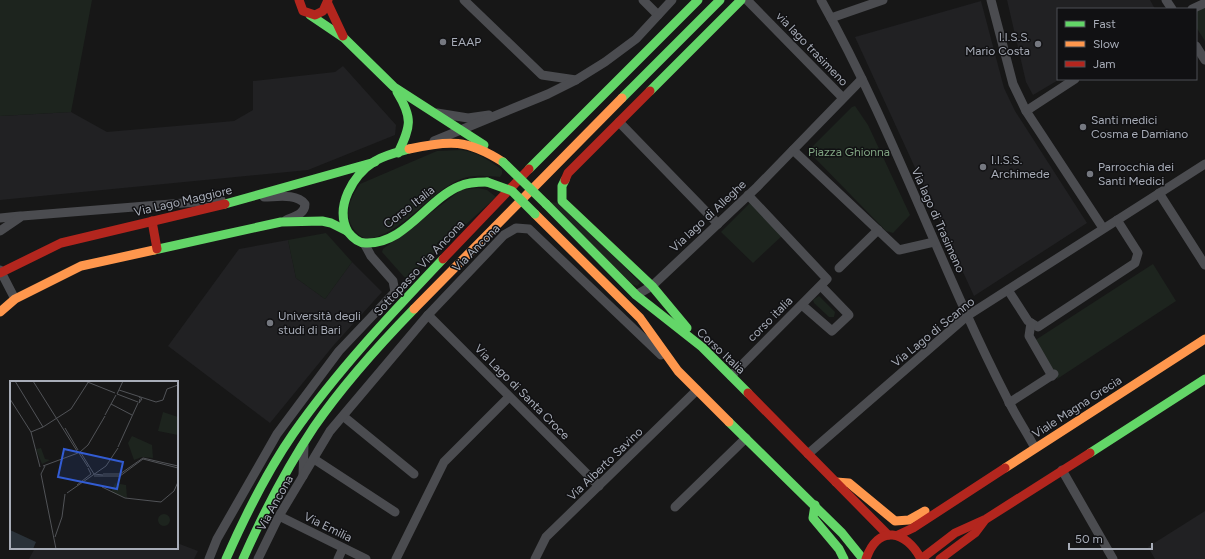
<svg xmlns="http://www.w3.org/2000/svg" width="1205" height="559" font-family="Figtree,sans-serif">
  <rect width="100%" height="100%" fill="#171717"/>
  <g fill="#212123">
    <path d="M1007,0H1150L1155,9H1058V79H1060L1033,95L1026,82Z"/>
    <path d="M981,1L1004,88L1015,111L1087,223L974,296L855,37Z"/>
    <path d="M343,66L396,125L395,135L308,170L0,200V116L71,112L107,132L234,121L253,110V81L335,72Z"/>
    <path d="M288,240L296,278L325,299L352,262L382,292L333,346L270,423L168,346L239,249Z"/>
    <path d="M1205,511V559H1155L1148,547Z"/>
    <path d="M177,543L198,551L194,559H29L35,548H177Z"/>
  </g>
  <g fill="#1d241e">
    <path d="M0,0H92L71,112L0,116Z"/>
    <path d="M1205,7V41L1196,27V10Z"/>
    <path d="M855,106L868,125L910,215L893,233L886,231L812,155V147L852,107Z"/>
    <path d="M461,150C477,152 489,160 502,170V174L500,177C487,176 473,174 461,179C428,193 408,228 373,238C367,240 361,237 357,233C342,217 349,200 360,184L437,151Z"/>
    <path d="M478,188L487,190L496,197L406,279L382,252L383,249L461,190Z"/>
    <path d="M548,202L561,203L640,283L637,286L632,284Z"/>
    <path d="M751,202L783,235L753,263L721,232Z"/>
    <path d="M326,233L352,262L325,299L296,278L288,240Z"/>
    <path d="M1153,264L1176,301L1057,379L1034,341Z"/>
    <path d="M819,296L835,312L834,317H829L814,303L813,300Z"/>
  </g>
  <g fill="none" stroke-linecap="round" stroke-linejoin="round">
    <g stroke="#4b4c50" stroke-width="9">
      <path d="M464,0L542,75L576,80"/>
      <path d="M643,0L658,15"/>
      <path d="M747,0L843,98"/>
      <path d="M821,0C893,128 940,268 1007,398C1015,415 1026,431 1035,448"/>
      <path d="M991,0L1013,84L1026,111L1103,228"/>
      <path d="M1166,0L1172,9"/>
      <path d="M1192,9L1205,3"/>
      <path d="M831,18L883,0"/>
      <path d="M1196,46L1205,60"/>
      <path d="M1026,111L1075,79"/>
      <path d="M437,113L468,118L489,115"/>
      <path d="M619,122L718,224"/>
      <path d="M434,141L548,94L576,80L605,62L636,39L672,0"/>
      <path d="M793,150L899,250L934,242"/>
      <path d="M1159,193L1205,265"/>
      <path d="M264,197C277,197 296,193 305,204C305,214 295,216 286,220"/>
      <path d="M0,218L20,216"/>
      <path d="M0,231L22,216L221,200"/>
      <path d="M839,268L878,230"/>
      <path d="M0,270L15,299"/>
      <path d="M1008,290L1028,321L1038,327L1135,263L1138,253L1117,220"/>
      <path d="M636,295L652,286L757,187L862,79"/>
      <path d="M802,305L832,331L849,315L821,286"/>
      <path d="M428,315L599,486"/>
      <path d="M1031,323L1029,336L1052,376"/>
      <path d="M731,376L827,279L748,195"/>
      <path d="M1009,403L1054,374"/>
      <path d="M343,416L414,474"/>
      <path d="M808,454L967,316L1205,164"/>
      <path d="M314,459L395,512"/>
      <path d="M1062,470L1113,559"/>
      <path d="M303,476L304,445"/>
      <path d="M675,507L746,438"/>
      <path d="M279,516L366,559"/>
      <path d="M209,559L217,539L277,434L339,351L395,292L393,281L371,256L364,243"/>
      <path d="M258,559L279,516L330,431L428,315L504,235L516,228L529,229L661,355"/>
      <path d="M338,559L343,548"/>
      <path d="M396,559L444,462L509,397"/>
      <path d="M535,559L546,537L697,390"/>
    </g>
    <g stroke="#63d668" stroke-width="9">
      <path d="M310,15L344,38L394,87L484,145"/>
      <path d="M650,91L741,0"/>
      <path d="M397,92C413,118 411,126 398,153"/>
      <path d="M622,98L720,0"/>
      <path d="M409,149C398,152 385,155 375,161C353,175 334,207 348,232C352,237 359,243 365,243C405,245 427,199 460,186C468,182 478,182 487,182"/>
      <path d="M529,169L698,0"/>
      <path d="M565,180L562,186V201L652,286L687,328"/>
      <path d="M225,204L375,162"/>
      <path d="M546,204L636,295L702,347L748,393"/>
      <path d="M154,250L281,222L322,221L331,223L347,231"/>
      <path d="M729,422L842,533L863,559"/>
      <path d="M1090,453L1205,379"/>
      <path d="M815,505L813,518L839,549L844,559"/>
      <path d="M226,559C245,516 266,473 293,434C337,371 390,315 443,259"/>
      <path d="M243,559C263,514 286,469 314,427C343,385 378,346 414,309"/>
    </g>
    <g stroke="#ff974d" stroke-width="9">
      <path d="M409,149C450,140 467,139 503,162"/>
      <path d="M535,214L640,318L678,371L729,422"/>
      <path d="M414,309L622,98"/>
      <path d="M0,312L15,299L81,266L154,250"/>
      <path d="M1005,468L1205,339"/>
      <path d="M836,482L849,483L895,521L909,520L925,511"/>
    </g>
    <g stroke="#b3261e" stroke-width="9">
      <path d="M299,0L303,11L315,15L323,11L328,0"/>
      <path d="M328,4L343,36"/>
      <path d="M565,180L568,173L650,91"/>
      <path d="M152,221L157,249"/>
      <path d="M443,259L529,169"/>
      <path d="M0,273L61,243L225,204"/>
      <path d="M748,393L888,535"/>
      <path d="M898,535L913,528L1005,468"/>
      <path d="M866,559C878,524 906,530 921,559"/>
      <path d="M921,559L955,533L986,519L1090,453"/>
      <path d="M940,559L975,533L984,521"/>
    </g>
    <g stroke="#63d668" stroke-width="9">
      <path d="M503,162L546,204"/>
      <path d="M487,182L512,191L535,214"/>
    </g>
  </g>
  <g fill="#757880" stroke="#111113" stroke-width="1.5">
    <circle cx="443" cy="42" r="4"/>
    <circle cx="1038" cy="44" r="4"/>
    <circle cx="1083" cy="127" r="4"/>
    <circle cx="983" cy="167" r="4"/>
    <circle cx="1090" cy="174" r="4"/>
    <circle cx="270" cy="323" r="4"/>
  </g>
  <g text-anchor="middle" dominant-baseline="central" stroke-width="3" stroke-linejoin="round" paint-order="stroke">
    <g font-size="12" fill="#a8adb8" stroke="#111113" text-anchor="start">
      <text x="1030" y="37" text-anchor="end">I.I.S.S.<tspan x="1030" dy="14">Mario Costa</tspan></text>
      <text x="451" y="42">EAAP</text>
      <text x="1091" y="120">Santi medici<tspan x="1091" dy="14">Cosma e Damiano</tspan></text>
      <text x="991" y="160">I.I.S.S.<tspan x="991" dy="14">Archimede</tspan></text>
      <text x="1098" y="167">Parrocchia dei<tspan x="1098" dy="14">Santi Medici</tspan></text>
      <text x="278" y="316">Università degli<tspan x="278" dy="14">studi di Bari</tspan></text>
    </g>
    <g font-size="12" fill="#a8adb8" stroke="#111113">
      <text transform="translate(812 49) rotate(46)">via lago trasimeno</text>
      <text transform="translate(183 201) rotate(-13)">Via Lago Maggiore</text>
      <text transform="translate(409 207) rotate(-38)">Corso Italia</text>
      <text transform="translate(708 216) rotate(-43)">Via lago di Alleghe</text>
      <text transform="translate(938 220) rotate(66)">Via lago di Trasimeno</text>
      <text transform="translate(476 248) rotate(-45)">Via Ancona</text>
      <text transform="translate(419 268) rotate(-47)">Sottopasso Via Ancona</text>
      <text transform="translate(770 319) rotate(-45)">corso italia</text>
      <text transform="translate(933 332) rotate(-39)">Via Lago di Scanno</text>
      <text transform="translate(721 351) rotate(43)">Corso Italia</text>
      <text transform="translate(522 392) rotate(45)">Via Lago di Santa Croce</text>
      <text transform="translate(1077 407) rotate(-33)">Viale Magna Grecia</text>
      <text transform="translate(605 464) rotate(-44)">Via Alberto Savino</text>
      <text transform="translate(275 503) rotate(-61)">Via Ancona</text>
      <text transform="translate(328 527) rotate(26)">Via Emilia</text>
    </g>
    <g font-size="12" fill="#7fa381" stroke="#111113">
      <text x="849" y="152">Piazza Ghionna</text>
    </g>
  </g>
  <g transform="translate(10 381)">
    <rect width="168" height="168" fill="#171717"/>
    <path d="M153,31L168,36V54L148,50ZM122,55L142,64L143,77L132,76L124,79L118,62ZM31,67L35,78L40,79L32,83L26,68ZM105,102L116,104L117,117L101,111ZM148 139a6 6 0 1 1 12 0a6 6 0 1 1-12 0Z" fill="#1d241e"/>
    <path d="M0,149L26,161L23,168L0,167Z" fill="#2a3239"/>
    <path fill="none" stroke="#515357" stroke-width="1" d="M5,0L33,46L21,51M23,0L67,70M75,0L105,12M109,9L146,21L153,19L157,8L168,4M107,13L128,21M107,13L113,0M129,16L132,18L129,22L130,18M0,18L21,51L30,86M101,23L122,34M95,34L106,14M33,46L61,28L79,0M55,47L68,69M108,66L128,22M70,71L78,64L95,35M69,72L78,86M71,72L84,93L93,94M33,85L68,72M35,85L31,93L46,168M93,93H110L133,77L168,85M84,95H110L133,78L168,87M67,104L81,93L78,87M92,106L115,117L151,121L164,110L168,101M57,112L96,85L108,67M45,156L52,136L55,113"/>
    <path fill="#325cd3" fill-opacity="0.15" stroke="#325cd3" stroke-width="2" d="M54,68L113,81L107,108L48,96Z"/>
    <rect width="168" height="168" fill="none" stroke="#a8adb8" stroke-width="2"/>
  </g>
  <rect x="1057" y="8" width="140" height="72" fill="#111113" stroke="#4d4f55"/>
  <rect x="1065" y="21" width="20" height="6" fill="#63d668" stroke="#4d4f55"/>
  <text x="1093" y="28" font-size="12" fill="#a8adb8">Fast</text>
  <rect x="1065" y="41" width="20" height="6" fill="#ff974d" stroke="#4d4f55"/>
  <text x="1093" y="48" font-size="12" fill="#a8adb8">Slow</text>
  <rect x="1065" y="61" width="20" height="6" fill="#b3261e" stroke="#4d4f55"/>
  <text x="1093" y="68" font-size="12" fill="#a8adb8">Jam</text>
  <path d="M1069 543v6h83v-6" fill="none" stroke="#a8adb8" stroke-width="2"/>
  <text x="1075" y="543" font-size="12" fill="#a8adb8" stroke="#111113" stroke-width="3" paint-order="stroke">50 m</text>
</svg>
